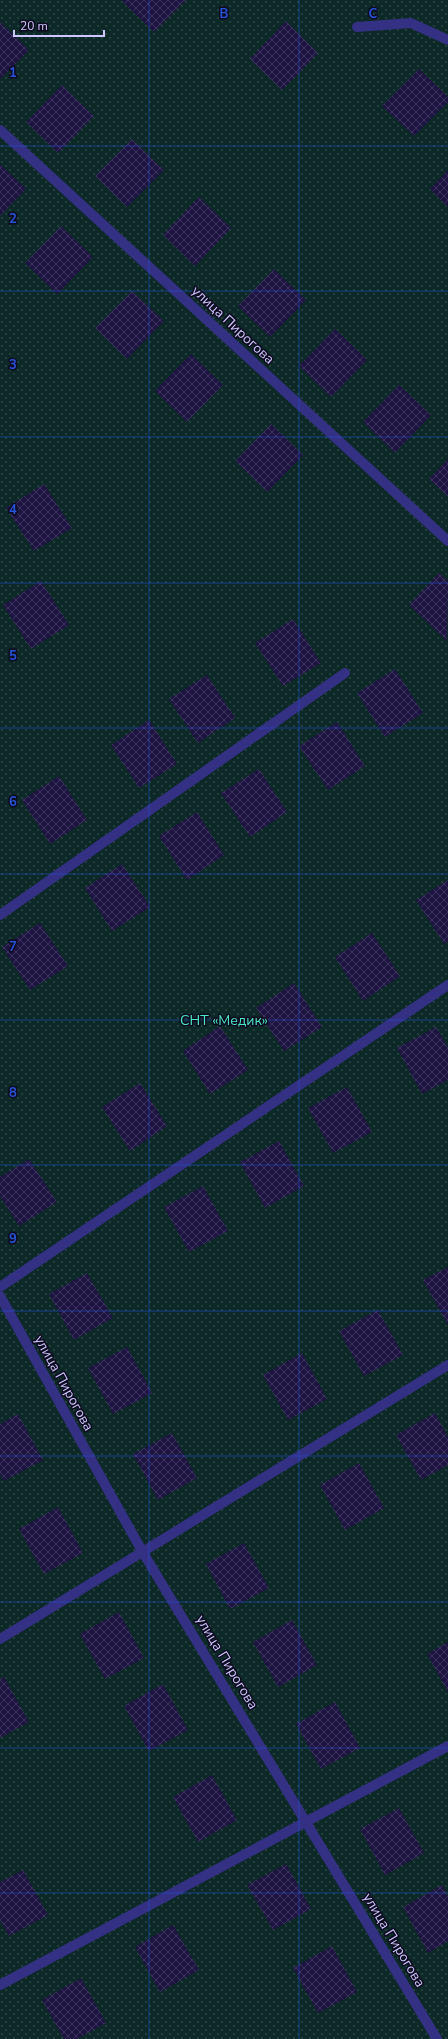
<svg xmlns="http://www.w3.org/2000/svg" width="448" height="2039" font-family="'Nunito Sans',sans-serif">
  <defs>
    <pattern id="garden-dots" width="8" height="8" patternUnits="userSpaceOnUse"><rect width="8" height="8" fill="#0c2928"/><path d="M2 2h.1M6 6h.1" fill="none" stroke="#2e4748" stroke-width="1.8" stroke-linecap="round"/></pattern>
    <pattern id="building-cross-hatch" width="8" height="8" patternUnits="userSpaceOnUse"><rect width="8" height="8" fill="#1e1441"/><path d="M0 0l8 8M0 8l8-8" fill="none" stroke="#3e355e"/></pattern>
  </defs>
  <rect width="100%" height="100%" fill="#0e0a1f"/>
  <rect fill="url(#garden-dots)" x="0" y="0" width="448" height="2039"/>
  <g fill="url(#building-cross-hatch)">
    <path d="M124,0H186L154,32L122,1Z"/>
    <path d="M286,21L318,53L282,90L250,59Z"/>
    <path d="M0,22L29,50L0,79Z"/>
    <path d="M419,69L448,97V102L414,136L382,106Z"/>
    <path d="M62,85L94,116L58,153L26,122Z"/>
    <path d="M132,139L164,170L127,207L95,176Z"/>
    <path d="M0,164L26,189L0,216Z"/>
    <path d="M448,170V207L430,189Z"/>
    <path d="M199,197L231,228L195,266L163,235Z"/>
    <path d="M61,226L93,257L57,294L25,263Z"/>
    <path d="M274,269L306,300L270,337L238,306Z"/>
    <path d="M132,291L164,321L127,359L95,328Z"/>
    <path d="M335,329L367,360L331,397L299,366Z"/>
    <path d="M191,354L223,385L187,422L155,391Z"/>
    <path d="M399,385L431,415L395,453L363,422Z"/>
    <path d="M271,424L303,455L267,492L235,461Z"/>
    <path d="M448,459V497L429,479Z"/>
    <path d="M44,484L72,528L34,551L6,508Z"/>
    <path d="M439,573L448,581L447,641L409,605Z"/>
    <path d="M41,581L69,625L31,649L3,605Z"/>
    <path d="M293,619L321,663L283,686L255,643Z"/>
    <path d="M395,669L423,713L385,737L357,693Z"/>
    <path d="M207,675L235,718L198,743L169,699Z"/>
    <path d="M149,720L177,764L139,788L111,745Z"/>
    <path d="M337,722L365,766L328,790L299,746Z"/>
    <path d="M259,769L287,812L250,837L221,793Z"/>
    <path d="M59,776L87,820L50,844L22,800Z"/>
    <path d="M197,812L224,855L187,880L159,836Z"/>
    <path d="M122,864L150,907L112,931L85,888Z"/>
    <path d="M448,880V942L444,944L416,900Z"/>
    <path d="M40,923L68,966L30,990L2,947Z"/>
    <path d="M372,933L400,976L363,1001L335,957Z"/>
    <path d="M294,983L322,1027L284,1051L256,1008Z"/>
    <path d="M220,1026L248,1070L210,1094L183,1051Z"/>
    <path d="M436,1027L448,1048V1080L422,1094L397,1048Z"/>
    <path d="M140,1083L167,1126L130,1151L102,1107Z"/>
    <path d="M347,1087L372,1132L333,1153L308,1108Z"/>
    <path d="M279,1141L304,1186L265,1208L240,1162Z"/>
    <path d="M29,1159L57,1202L19,1226L0,1196V1177Z"/>
    <path d="M203,1186L228,1231L189,1252L164,1207Z"/>
    <path d="M448,1267V1325L423,1280Z"/>
    <path d="M87,1273L113,1318L74,1340L49,1294Z"/>
    <path d="M378,1310L403,1355L364,1376L339,1331Z"/>
    <path d="M127,1347L152,1393L113,1414L88,1368Z"/>
    <path d="M302,1353L327,1399L288,1420L263,1375Z"/>
    <path d="M435,1413L448,1437V1465L421,1480L396,1435Z"/>
    <path d="M18,1414L43,1460L4,1481L0,1474V1424Z"/>
    <path d="M172,1433L197,1478L158,1500L133,1454Z"/>
    <path d="M359,1463L384,1508L345,1530L320,1485Z"/>
    <path d="M58,1507L83,1553L44,1574L19,1529Z"/>
    <path d="M244,1543L269,1588L230,1609L206,1564Z"/>
    <path d="M119,1612L144,1658L105,1679L80,1634Z"/>
    <path d="M292,1620L317,1665L278,1687L253,1642Z"/>
    <path d="M448,1642V1692L427,1654Z"/>
    <path d="M4,1677L29,1722L0,1738V1679Z"/>
    <path d="M163,1684L188,1730L149,1751L124,1706Z"/>
    <path d="M335,1702L360,1748L321,1769L296,1724Z"/>
    <path d="M212,1775L237,1820L198,1842L173,1797Z"/>
    <path d="M399,1808L424,1853L385,1875L360,1829Z"/>
    <path d="M286,1864L311,1909L273,1930L247,1885Z"/>
    <path d="M23,1870L48,1915L9,1936L0,1920V1882Z"/>
    <path d="M442,1885L448,1897V1941L428,1953L403,1907Z"/>
    <path d="M173,1925L199,1970L160,1992L135,1947Z"/>
    <path d="M332,1946L357,1992L318,2013L293,1968Z"/>
    <path d="M81,1978L106,2023L77,2039H64L42,2000Z"/>
  </g>
  <g fill="none" stroke-linecap="round" stroke-linejoin="round">
    <g stroke="#343083" stroke-width="10">
      <path d="M357,27L411,23L448,40"/>
      <path d="M0,130L448,541"/>
      <path d="M0,915L345,673"/>
      <path d="M0,1287L448,985"/>
      <path d="M0,1296L142,1551L437,2039"/>
      <path d="M0,1639L448,1365"/>
      <path d="M0,1985L448,1746"/>
    </g>
  </g>
  <path fill="none" stroke="#2654da" stroke-width="1" stroke-opacity="0.55" d="M149,0V2039M299,0V2039M0,146H448M0,291H448M0,437H448M0,583H448M0,728H448M0,874H448M0,1020H448M0,1165H448M0,1311H448M0,1456H448M0,1602H448M0,1748H448M0,1893H448"/>
  <g text-anchor="middle" dominant-baseline="central" stroke-width="3" stroke-linejoin="round" paint-order="stroke">
    <g font-size="14" fill="#cec7ff" stroke="#0e0a1f">
      <text transform="translate(233 325) rotate(43)">улица Пирогова</text>
      <text transform="translate(64 1383) rotate(61)">улица Пирогова</text>
      <text transform="translate(227 1662) rotate(59)">улица Пирогова</text>
      <text transform="translate(394 1940) rotate(59)">улица Пирогова</text>
    </g>
    <g font-size="14" fill="#48ebc4" stroke="#0e0a1f">
      <text x="224" y="1020">СНТ «Медик»</text>
    </g>
  </g>
  <g font-size="13" text-anchor="middle" font-weight="bold" fill="#2654da" stroke="#0e0a1f" stroke-width="3" stroke-linejoin="round" paint-order="stroke">
    <text x="224" y="18">B</text>
    <text x="373" y="18">C</text>
    <text x="13" y="77">1</text>
    <text x="13" y="223">2</text>
    <text x="13" y="369">3</text>
    <text x="13" y="514">4</text>
    <text x="13" y="660">5</text>
    <text x="13" y="806">6</text>
    <text x="13" y="951">7</text>
    <text x="13" y="1097">8</text>
    <text x="13" y="1243">9</text>
  </g>
  <path d="M14 30v6h90v-6" fill="none" stroke="#cec7ff" stroke-width="2"/>
  <text x="20" y="30" font-size="12" fill="#cec7ff" stroke="#0e0a1f" stroke-width="3" paint-order="stroke">20 m</text>
</svg>
